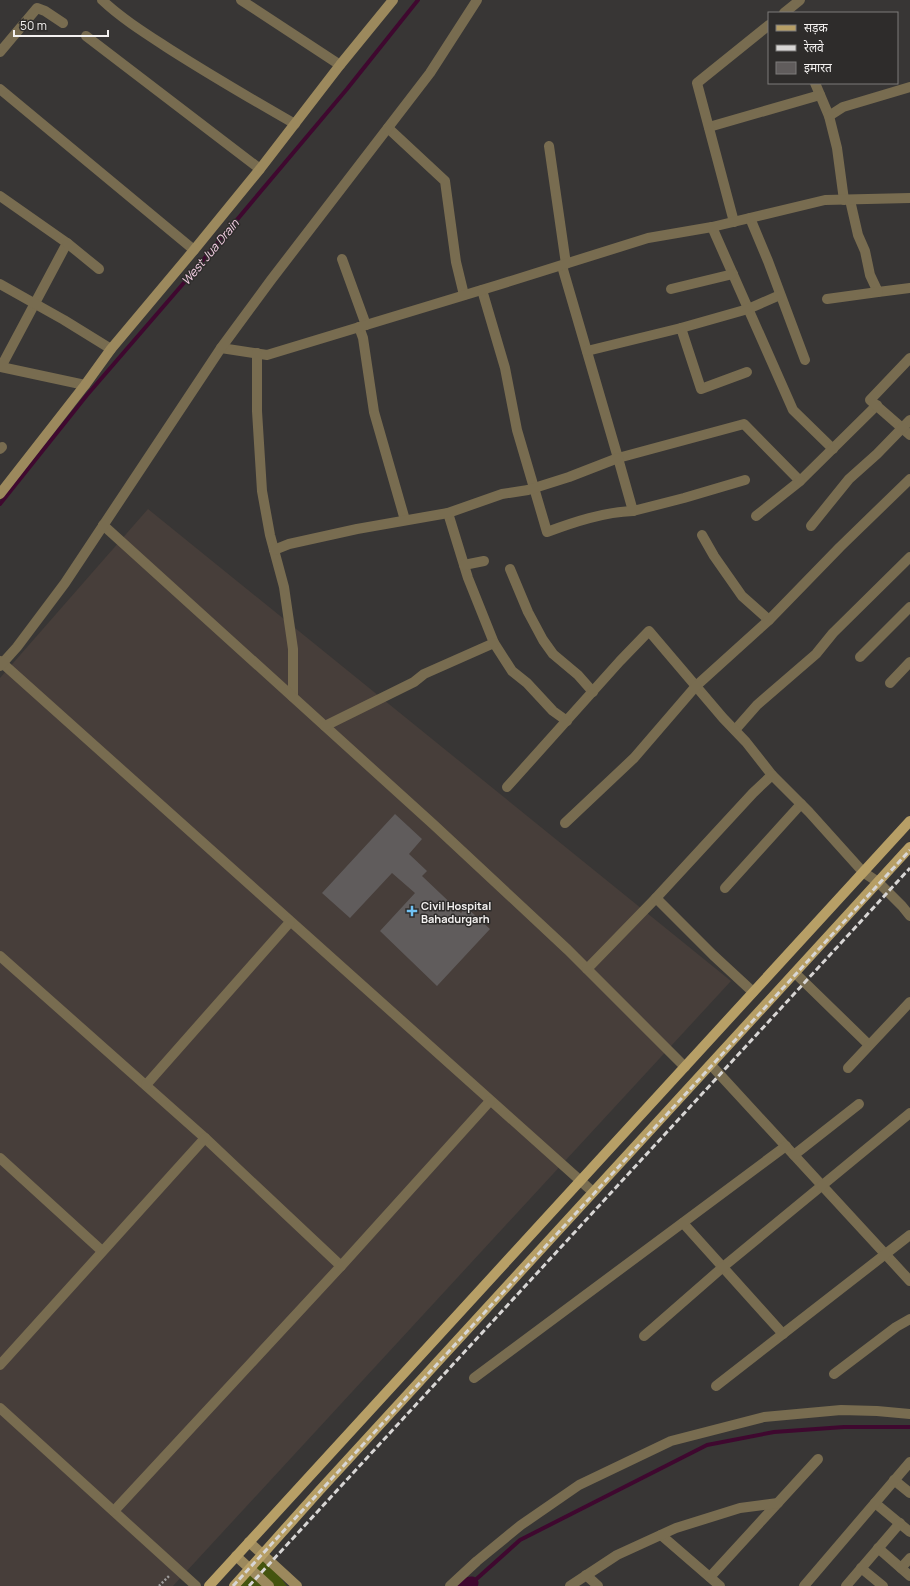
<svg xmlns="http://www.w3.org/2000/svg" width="910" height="1586" font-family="Manrope,'Noto Sans Devanagari',sans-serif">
  <rect width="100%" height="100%" fill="#383635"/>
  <path fill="#473e3a" d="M148,509L731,981L173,1586H0V678Z"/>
  <path fill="#44540f" d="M262,1554L287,1586H234Z"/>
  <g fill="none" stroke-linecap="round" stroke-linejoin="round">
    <g stroke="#3f082f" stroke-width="4">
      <path d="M0,504L87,395L182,285L347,89L418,0"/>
      <path d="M472,1583L520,1540L707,1445L774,1432L844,1427H910"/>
    </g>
    <path stroke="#3f082f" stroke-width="13" d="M455,1586L472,1583"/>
  </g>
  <path fill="#605c5c" d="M395,814L422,839L409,854L427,871L422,876L461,913L466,907L490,929L437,986L380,931L415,893L392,873L350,918L322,893Z"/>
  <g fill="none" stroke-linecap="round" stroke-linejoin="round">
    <path stroke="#9e9c9b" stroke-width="2.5" stroke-dasharray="2 2" stroke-linecap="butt" d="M159,1586L170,1575"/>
    <g stroke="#786c50" stroke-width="10">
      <path d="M102,0C122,19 148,35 171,50C212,76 253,100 295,124"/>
      <path d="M241,0L340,65"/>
      <path d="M784,13L800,0"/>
      <path d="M86,36L260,169"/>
      <path d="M0,52L37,8L45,11L63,23"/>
      <path d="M815,83L829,116L837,148L844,200"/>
      <path d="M0,89L194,250"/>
      <path d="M829,116L843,107L910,87"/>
      <path d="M709,127L820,95"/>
      <path d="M388,128L445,181L456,262L464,295"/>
      <path d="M549,146L566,264"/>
      <path d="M0,196L67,243L1,367L85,385"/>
      <path d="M850,200L858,235L865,251L870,275L878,292L910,288"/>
      <path d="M750,218L768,261L805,360"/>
      <path d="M734,222L697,83L769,25"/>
      <path d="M712,227L793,410L833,449"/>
      <path d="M67,243L99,269"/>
      <path d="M342,259L366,325"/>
      <path d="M562,266L618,458L744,424L800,481L877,405"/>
      <path d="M0,284L64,320L111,349"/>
      <path d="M671,289L733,274"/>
      <path d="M482,290L505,368L517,430L547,532C574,522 604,512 633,511"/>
      <path d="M827,299L878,292"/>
      <path d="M359,327L363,338L374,412L405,520"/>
      <path d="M681,328L748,309L780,295"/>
      <path d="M221,348L267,355L498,285L648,238L712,227L825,200L910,198"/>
      <path d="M587,351L681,328L701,389L747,372"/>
      <path d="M257,353V411L262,491L270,535L284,587L293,649V697"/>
      <path d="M910,358L870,400L910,435"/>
      <path d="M0,449L2,447"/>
      <path d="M448,513L468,578L494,643L512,671L527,683L553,711L567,721"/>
      <path d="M756,516L800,481"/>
      <path d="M103,525L434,825L568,950L685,1067"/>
      <path d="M811,526L849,479L877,454L910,420"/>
      <path d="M702,535L714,556L742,596L769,620"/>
      <path d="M274,550L289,544L357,529L448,513L502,494L528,490L569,477L618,458L633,511L684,498L745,480"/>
      <path d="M464,565L484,561"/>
      <path d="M510,569L528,612L543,640L553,654L578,675L593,692"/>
      <path d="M860,657L910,607"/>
      <path d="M0,661L593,1192"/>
      <path d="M0,666L17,647L65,583L221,348L271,280L430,73L477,0"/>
      <path d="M890,683L910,662"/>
      <path d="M325,726L414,682L424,674L494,643"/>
      <path d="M735,730L757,705L816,654L833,633L910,557"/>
      <path d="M507,787L620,661L649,631L723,718L746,742L772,775"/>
      <path d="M565,823L634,758L696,686L769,620L840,547L910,479"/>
      <path d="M725,888L801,804"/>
      <path d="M0,956L205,1138L341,1266"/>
      <path d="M587,969L656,898"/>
      <path d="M795,973L869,1045"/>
      <path d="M753,992L713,955L656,898L753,793L772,775L809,812L863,872L878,882L902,906L910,916"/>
      <path d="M711,1065L910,1281"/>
      <path d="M848,1068L910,1002"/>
      <path d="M146,1085L290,922"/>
      <path d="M794,1155L859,1104"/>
      <path d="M0,1158L102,1251"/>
      <path d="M683,1223L783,1334"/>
      <path d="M644,1336L723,1267L910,1113"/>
      <path d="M0,1365L205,1138"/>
      <path d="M834,1374L896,1327L910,1319"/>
      <path d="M474,1378L786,1146"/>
      <path d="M716,1386L910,1235"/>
      <path d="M0,1408L196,1586"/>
      <path d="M894,1480L910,1493"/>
      <path d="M875,1503L910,1532"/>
      <path d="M114,1511L341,1266L490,1101"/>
      <path d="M661,1535L720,1586"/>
      <path d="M878,1548L910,1576"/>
      <path d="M861,1568L883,1586"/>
      <path d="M901,1568L910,1558"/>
      <path d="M586,1575L598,1586"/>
      <path d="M710,1577L818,1459"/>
      <path d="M450,1586L477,1561L521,1525L579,1485L671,1441L764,1417L841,1410L877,1411L910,1414"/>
      <path d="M570,1586L617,1555L676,1528L740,1508L778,1503"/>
      <path d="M804,1586L910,1462"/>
      <path d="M846,1586L900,1523"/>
    </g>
    <g stroke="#9c895d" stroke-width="10">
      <path d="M0,494L85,385L111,349L194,250L260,169L340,65L393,0"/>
      <path d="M249,1542L297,1586"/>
      <path d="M236,1556L269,1586"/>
    </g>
    <g stroke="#b79f66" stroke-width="10">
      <path d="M209,1586L910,821"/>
      <path d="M234,1586L319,1491L910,847"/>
    </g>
    <g stroke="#d8d6d5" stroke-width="3" stroke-dasharray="6 3" stroke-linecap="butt">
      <path d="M233,1586L910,850"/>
      <path d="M249,1586L910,868"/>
    </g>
  </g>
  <path fill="#70c2f4" stroke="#2e2c2b" stroke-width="1.5" d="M410 905h4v4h4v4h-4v4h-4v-4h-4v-4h4z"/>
  <g text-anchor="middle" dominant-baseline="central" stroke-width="3" stroke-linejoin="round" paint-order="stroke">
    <g font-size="11" font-weight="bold" fill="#f4f2f1" stroke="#2e2c2b" text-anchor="start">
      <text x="421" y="905">Civil Hospital<tspan x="421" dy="13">Bahadurgarh</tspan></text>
    </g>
    <g font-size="12" font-style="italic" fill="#f4cfe4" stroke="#2e2c2b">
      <text transform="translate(210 252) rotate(-50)">West Jua Drain</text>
    </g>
  </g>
  <rect x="768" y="12" width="130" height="72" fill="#2e2c2b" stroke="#7d7b7a"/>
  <rect x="776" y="25" width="20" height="6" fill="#b79f66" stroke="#7d7b7a"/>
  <text x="804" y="32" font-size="12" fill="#f4f2f1">सड़क</text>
  <rect x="776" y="45" width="20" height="6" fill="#d8d6d5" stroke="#7d7b7a"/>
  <text x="804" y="52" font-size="12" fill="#f4f2f1">रेलवे</text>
  <rect x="776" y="62" width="20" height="12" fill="#605c5c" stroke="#7d7b7a"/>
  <text x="804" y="72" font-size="12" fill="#f4f2f1">इमारत</text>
  <path d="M14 30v6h94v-6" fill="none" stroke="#f4f2f1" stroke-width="2"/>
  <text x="20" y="30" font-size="12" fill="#f4f2f1" stroke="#2e2c2b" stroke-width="3" paint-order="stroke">50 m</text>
</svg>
